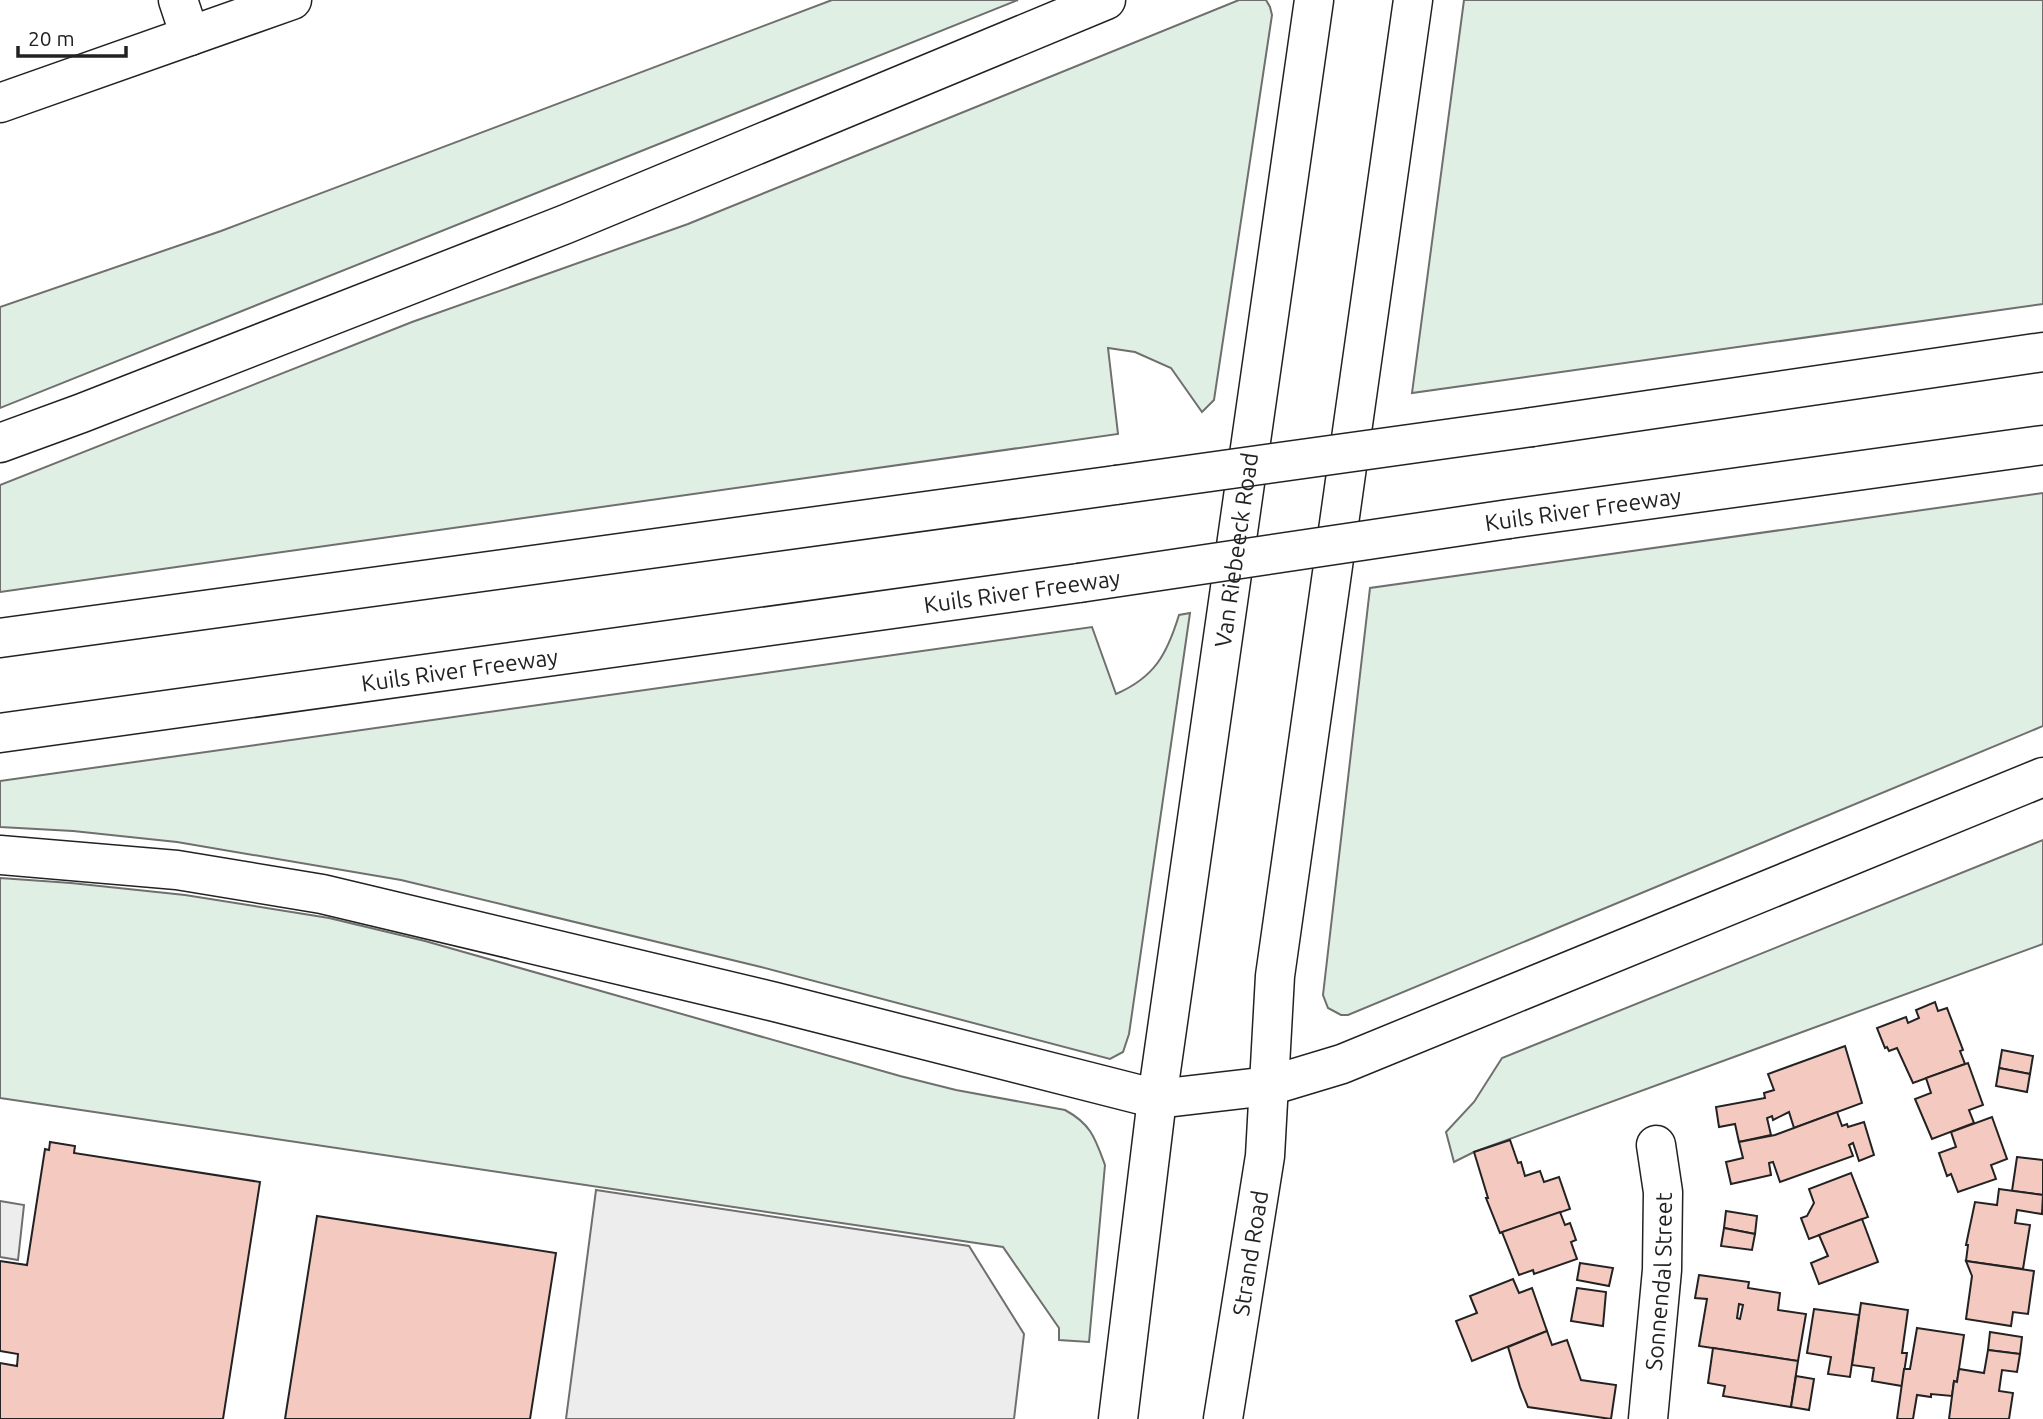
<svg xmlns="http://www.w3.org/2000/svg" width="2043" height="1419" font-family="Ubuntu,sans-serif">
  <rect width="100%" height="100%" fill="#fff"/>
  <g fill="#e0efe3" stroke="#6f6f6f" stroke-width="2">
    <path d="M832,0H1018L0,408V307L221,231Z"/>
    <path d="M1239,0H1266L1270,7L1272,15L1214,400L1202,412L1171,368L1135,352L1108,348L1118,434L0,592V485L412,322L688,224Z"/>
    <path d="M1464,0H2043V304L1412,393Z"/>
    <path d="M2043,493V726L1348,1015H1341L1328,1008L1323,995L1370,588Z"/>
    <path d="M1190,613L1129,1034L1123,1052L1110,1059L761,967L401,880L177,842L73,831L0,827V781L1092,627L1116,694C1155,677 1167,654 1179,615Z"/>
    <path d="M2043,840V944L1474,1152L1454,1162L1446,1132L1474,1102L1502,1058Z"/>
    <path d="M0,878L71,883L185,895L329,918L425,941L900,1076L956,1090L1065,1110C1091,1124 1095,1138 1105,1165L1089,1342L1059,1340V1328L1003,1247L0,1098Z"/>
  </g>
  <g fill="#ededed" stroke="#6f6f6f" stroke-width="2">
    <path d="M596,1190L969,1246L1024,1334L1014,1419H566Z"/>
    <path d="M0,1201L24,1205L18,1260L0,1257Z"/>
  </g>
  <g fill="#f3c9c0" stroke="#222" stroke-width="2" fill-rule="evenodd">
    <path d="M1935,1002L1938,1011L1947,1008L1963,1050L1960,1051L1965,1064L1913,1083L1897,1048L1889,1051L1887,1047L1885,1048L1877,1028L1906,1017L1908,1023L1919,1018L1916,1010Z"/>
    <path d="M1845,1046L1862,1103L1794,1128L1789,1112L1773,1120L1772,1116L1767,1118L1771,1135L1739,1142L1735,1124L1719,1127L1716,1107L1765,1098L1764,1093L1774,1090L1768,1074Z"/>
    <path d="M2002,1050L2033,1056L2030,1074L1999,1068Z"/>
    <path d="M1968,1063L1983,1105L1969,1110L1974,1123L1932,1139L1915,1099L1931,1093L1926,1078Z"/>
    <path d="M1999,1068L2030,1074L2027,1092L1996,1086Z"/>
    <path d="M1837,1112L1842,1126L1847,1124L1848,1127L1864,1122L1874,1155L1859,1161L1853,1143L1849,1145L1853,1156L1780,1182L1773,1162L1769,1163L1771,1175L1731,1184L1726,1162L1743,1158L1739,1142L1775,1135Z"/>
    <path d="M1992,1117L2007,1159L1991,1165L1996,1179L1958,1192L1951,1174L1947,1176L1939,1153L1956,1147L1951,1132Z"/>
    <path d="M1510,1140L1518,1163L1521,1162L1525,1176L1540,1171L1544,1182L1559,1177L1570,1209L1500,1233L1486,1198H1488L1474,1152Z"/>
    <path d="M50,1142L75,1146L74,1153L260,1182L223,1419H0V1363L17,1366L18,1354L0,1351V1261L27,1265L45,1149L49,1150Z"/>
    <path d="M2017,1157L2043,1160V1195L2012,1191Z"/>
    <path d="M1851,1173L1868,1217L1809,1239L1801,1218L1807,1216L1814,1203L1809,1189Z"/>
    <path d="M1999,1189L2043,1195L2042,1214L2017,1210L2015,1223L2030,1225L2023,1269L1966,1261L1968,1245H1966L1975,1202L1997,1205Z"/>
    <path d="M1726,1211L1757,1216L1755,1234L1724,1228Z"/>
    <path d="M1560,1212L1565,1225L1570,1223L1576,1240L1571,1242L1577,1259L1534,1274L1533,1270L1519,1275L1502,1232Z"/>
    <path d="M317,1216L556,1253L530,1419H285Z"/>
    <path d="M1862,1219L1878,1262L1819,1284L1811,1263L1828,1256L1819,1235Z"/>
    <path d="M1724,1228L1755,1234L1752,1250L1721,1246Z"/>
    <path d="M1966,1261L2034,1271L2028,1314L2013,1312L2011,1326L1966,1319L1972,1276Z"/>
    <path d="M1580,1263L1613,1268L1609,1286L1577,1280Z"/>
    <path d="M1699,1275L1749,1282L1748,1288L1780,1293L1778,1310L1806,1314L1798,1361L1699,1346L1707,1299L1695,1298ZM1739,1304L1743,1305L1740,1319L1737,1318Z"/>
    <path d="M1513,1279L1519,1293L1532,1288L1547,1331L1472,1361L1456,1321L1477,1313L1470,1296Z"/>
    <path d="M1577,1288L1606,1292L1603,1326L1571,1321Z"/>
    <path d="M1861,1303L1908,1310L1902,1353H1907L1902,1386L1872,1381L1874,1368L1852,1365Z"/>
    <path d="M1814,1309L1859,1315L1850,1377L1828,1374L1831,1357L1807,1353Z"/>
    <path d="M1917,1328L1964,1335L1957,1382L1954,1381L1952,1396L1931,1394V1397L1917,1395L1913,1419H1897L1904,1369H1910Z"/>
    <path d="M1547,1331L1552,1345L1567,1340L1581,1380L1616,1385L1611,1419L1528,1407L1520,1387L1508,1347Z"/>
    <path d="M1990,1332L2022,1337L2020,1354L1988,1350Z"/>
    <path d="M1713,1348L1798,1361L1791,1407L1723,1396L1725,1386L1708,1383Z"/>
    <path d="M1988,1350L2020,1354L2017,1372L2002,1370L1999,1391L2013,1393L2009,1419H1949L1954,1381L1957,1382L1959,1369L1984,1373Z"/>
    <path d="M1796,1376L1814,1379L1809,1410L1791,1407Z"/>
  </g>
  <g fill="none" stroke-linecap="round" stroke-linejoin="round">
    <g stroke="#222" stroke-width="41">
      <g id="minor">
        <path d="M178,0L190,36"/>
        <path d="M0,103L292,0"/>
        <path id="s1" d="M1648,1419L1662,1270L1663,1192L1656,1145"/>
      </g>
    </g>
    <g stroke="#222" stroke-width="41">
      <g id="major">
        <path id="s2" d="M1118,1419L1157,1099L1314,0"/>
        <path id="s3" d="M1223,1419L1265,1156L1275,976L1413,0"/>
      </g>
    </g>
    <g stroke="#222" stroke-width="41">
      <g id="highway">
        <path d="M1532,427L2043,352"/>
        <path d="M0,443L82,413L566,224L1106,0"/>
        <path d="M1509,519L2043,445"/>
        <path d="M0,638L1116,485"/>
        <path id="s4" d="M0,733L1079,583"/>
        <path d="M0,855L177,870L322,894L775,1002L1157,1099L1269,1086L1342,1064L2043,777"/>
      </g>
    </g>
    <use href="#minor" stroke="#fff" stroke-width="38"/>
    <use href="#major" stroke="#fff" stroke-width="38"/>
    <use href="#highway" stroke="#fff" stroke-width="38"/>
    <g stroke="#222" stroke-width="41" stroke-linecap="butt">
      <g id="highway-bridge">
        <path d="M1116,485L1532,427"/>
        <path d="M1079,583L1509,519"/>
      </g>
    </g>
    <use href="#highway-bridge" stroke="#fff" stroke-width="38"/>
  </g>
  <g text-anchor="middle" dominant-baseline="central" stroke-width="5" stroke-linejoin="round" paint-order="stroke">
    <g font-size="23" fill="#222" stroke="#fff">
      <text transform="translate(1583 509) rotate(-8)">Kuils River Freeway</text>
      <text stroke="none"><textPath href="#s2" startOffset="877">Van Riebeeck Road</textPath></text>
      <text transform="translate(1022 591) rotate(-8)">Kuils River Freeway</text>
      <text stroke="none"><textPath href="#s4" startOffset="464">Kuils River Freeway</textPath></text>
      <text stroke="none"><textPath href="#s3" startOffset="168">Strand Road</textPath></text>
      <text stroke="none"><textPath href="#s1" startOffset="138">Sonnendal Street</textPath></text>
    </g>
  </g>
  <path d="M18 46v10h108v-10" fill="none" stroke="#222222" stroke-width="3.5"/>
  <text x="28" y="46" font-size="21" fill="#222222" stroke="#ffffff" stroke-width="5" paint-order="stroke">20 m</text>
</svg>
